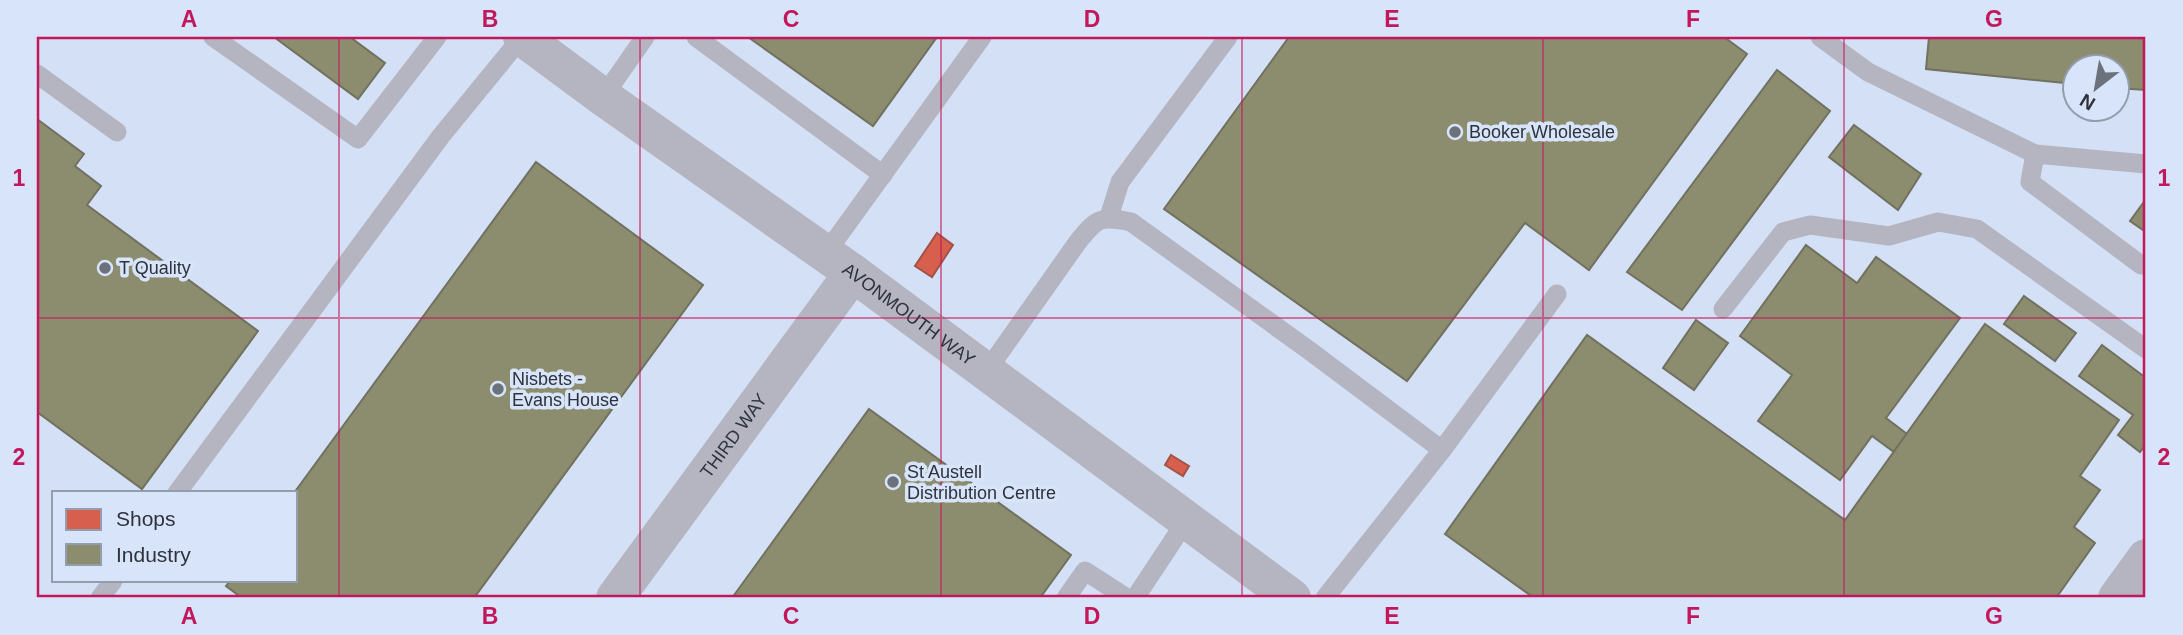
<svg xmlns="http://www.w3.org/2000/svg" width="2183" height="635" font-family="Helvetica,sans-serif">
  <rect width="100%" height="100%" fill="#dfe6f2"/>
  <path fill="#d4e0f5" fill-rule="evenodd" d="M37,37H2146V598H37ZM2074,66H2116V108H2074ZM54,493H296V581H54Z"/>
  <g fill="#d6604d" stroke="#a45248" stroke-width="2">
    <path d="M937,233L953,245L932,277L915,266Z"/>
    <path d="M1171,455L1189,466L1183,476L1165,465Z"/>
  </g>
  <g fill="#8c8c6e" stroke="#70715f" stroke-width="2">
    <path d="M274,37H350L385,63L358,99Z"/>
    <path d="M748,37H937L873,126Z"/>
    <path d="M1289,37H1724L1747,54L1589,270L1525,223L1407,381L1164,209Z"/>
    <path d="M1929,37H2146V90L2116,88V66H2074V84L1926,69Z"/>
    <path d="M1777,70L1830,111L1682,310L1627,272Z"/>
    <path d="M37,119L84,154L75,166L101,186L87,205L258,331L142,489L37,412Z"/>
    <path d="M1854,125L1921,174L1898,210L1829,157Z"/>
    <path d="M536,162L703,285L474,598H242L226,586L230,581H296V493H294Z"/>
    <path d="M2146,199V232L2130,221Z"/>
    <path d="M1806,245L1857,283L1876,257L1960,318L1886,418L1907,434L1894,452L1872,436L1840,480L1758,421L1792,375L1740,336Z"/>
    <path d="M2024,296L2076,333L2055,361L2004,324Z"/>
    <path d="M1696,320L1728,343L1694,390L1663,368Z"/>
    <path d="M1985,324L2119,420L2080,476L2100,490L2074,527L2095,543L2056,598H1534L1445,534L1587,335L1845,520Z"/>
    <path d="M2102,345L2146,378V444L2140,452L2118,435L2133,415L2079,376Z"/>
    <path d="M869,409L1071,555L1040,598H732Z"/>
  </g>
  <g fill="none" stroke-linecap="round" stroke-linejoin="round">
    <g stroke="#b5b5c1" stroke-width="19">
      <path d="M213,37L358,139L437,37"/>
      <path d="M696,37L883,175"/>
      <path d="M1820,37L1868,72L2035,154"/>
      <path d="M37,74L117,132"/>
      <path d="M603,97L645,37"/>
      <path d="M1109,217L1120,182L1228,37"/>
      <path d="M826,253L982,37"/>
      <path d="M2141,265L2030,182L2035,154L2146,164"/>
      <path d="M1723,309L1783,232L1810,225L1889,236L1938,222L1977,229L2146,349"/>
      <path d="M986,372L1077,243C1096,219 1100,215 1131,222L1310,351L1442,450"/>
      <path d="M177,493L441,136L522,37"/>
      <path d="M100,598L113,581"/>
      <path d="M1066,598L1085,571L1127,598"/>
      <path d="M1135,598L1186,521"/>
      <path d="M1325,598L1442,450L1557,294"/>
    </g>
    <g stroke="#b5b5c1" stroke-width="38">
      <path id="s1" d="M522,37L603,97L853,273L1292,598"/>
      <path id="s2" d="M615,598L853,273"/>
      <path d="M2117,598L2146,558"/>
    </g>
  </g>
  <path fill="none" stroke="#c2185b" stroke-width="2" stroke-opacity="0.55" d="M339,37V598M640,37V598M941,37V598M1242,37V598M1543,37V598M1844,37V598M37,318H2146"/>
  <g fill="#6c727b" stroke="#d7e4fa" stroke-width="2.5">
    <circle cx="1455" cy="132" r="7"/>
    <circle cx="105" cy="268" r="7"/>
    <circle cx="498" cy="389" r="7"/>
    <circle cx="893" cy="482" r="7"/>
  </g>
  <g text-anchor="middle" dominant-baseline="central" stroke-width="7" stroke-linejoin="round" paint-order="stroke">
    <g font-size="18" fill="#2e333b" stroke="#d7e4fa" text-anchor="start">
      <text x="1469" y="132">Booker Wholesale</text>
      <text x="119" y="268">T Quality</text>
      <text x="512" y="379">Nisbets -<tspan x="512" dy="21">Evans House</tspan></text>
      <text x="907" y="472">St Austell<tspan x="907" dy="21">Distribution Centre</tspan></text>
    </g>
    <g font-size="18" fill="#2e333b" stroke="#d7e4fa">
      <text stroke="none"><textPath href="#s1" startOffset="476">AVONMOUTH WAY</textPath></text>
      <text stroke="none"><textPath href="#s2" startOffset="201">THIRD WAY</textPath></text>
    </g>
  </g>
  <rect width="2183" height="635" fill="none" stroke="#d7e4fa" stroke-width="77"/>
  <rect x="52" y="491" width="245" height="91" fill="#d7e4fa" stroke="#939dae" stroke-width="2"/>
  <rect x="66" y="509" width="35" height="21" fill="#d6604d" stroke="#939dae" stroke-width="2"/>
  <text x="116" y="526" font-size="21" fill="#2e333b">Shops</text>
  <rect x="66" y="544" width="35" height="21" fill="#8c8c6e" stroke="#939dae" stroke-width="2"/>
  <text x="116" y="562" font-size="21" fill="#2e333b">Industry</text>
  <g transform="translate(2096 88) rotate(211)"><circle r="33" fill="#d7e4fa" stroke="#939dae" stroke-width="2"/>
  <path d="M0-5L12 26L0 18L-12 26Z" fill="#6c727b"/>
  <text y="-10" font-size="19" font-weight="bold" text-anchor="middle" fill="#2e333b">N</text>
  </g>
  <rect x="38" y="38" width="2106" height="558" fill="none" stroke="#c2185b" stroke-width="2.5"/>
  <g font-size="23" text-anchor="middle" font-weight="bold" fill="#c2185b">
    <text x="189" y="27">A</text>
    <text x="490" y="27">B</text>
    <text x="791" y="27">C</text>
    <text x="1092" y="27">D</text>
    <text x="1392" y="27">E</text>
    <text x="1693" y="27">F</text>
    <text x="1994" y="27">G</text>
    <text x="19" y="186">1</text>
    <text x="2164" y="186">1</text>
    <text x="19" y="465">2</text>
    <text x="2164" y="465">2</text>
    <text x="189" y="624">A</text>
    <text x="490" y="624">B</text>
    <text x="791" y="624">C</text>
    <text x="1092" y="624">D</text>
    <text x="1392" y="624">E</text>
    <text x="1693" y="624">F</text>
    <text x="1994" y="624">G</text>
  </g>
</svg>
